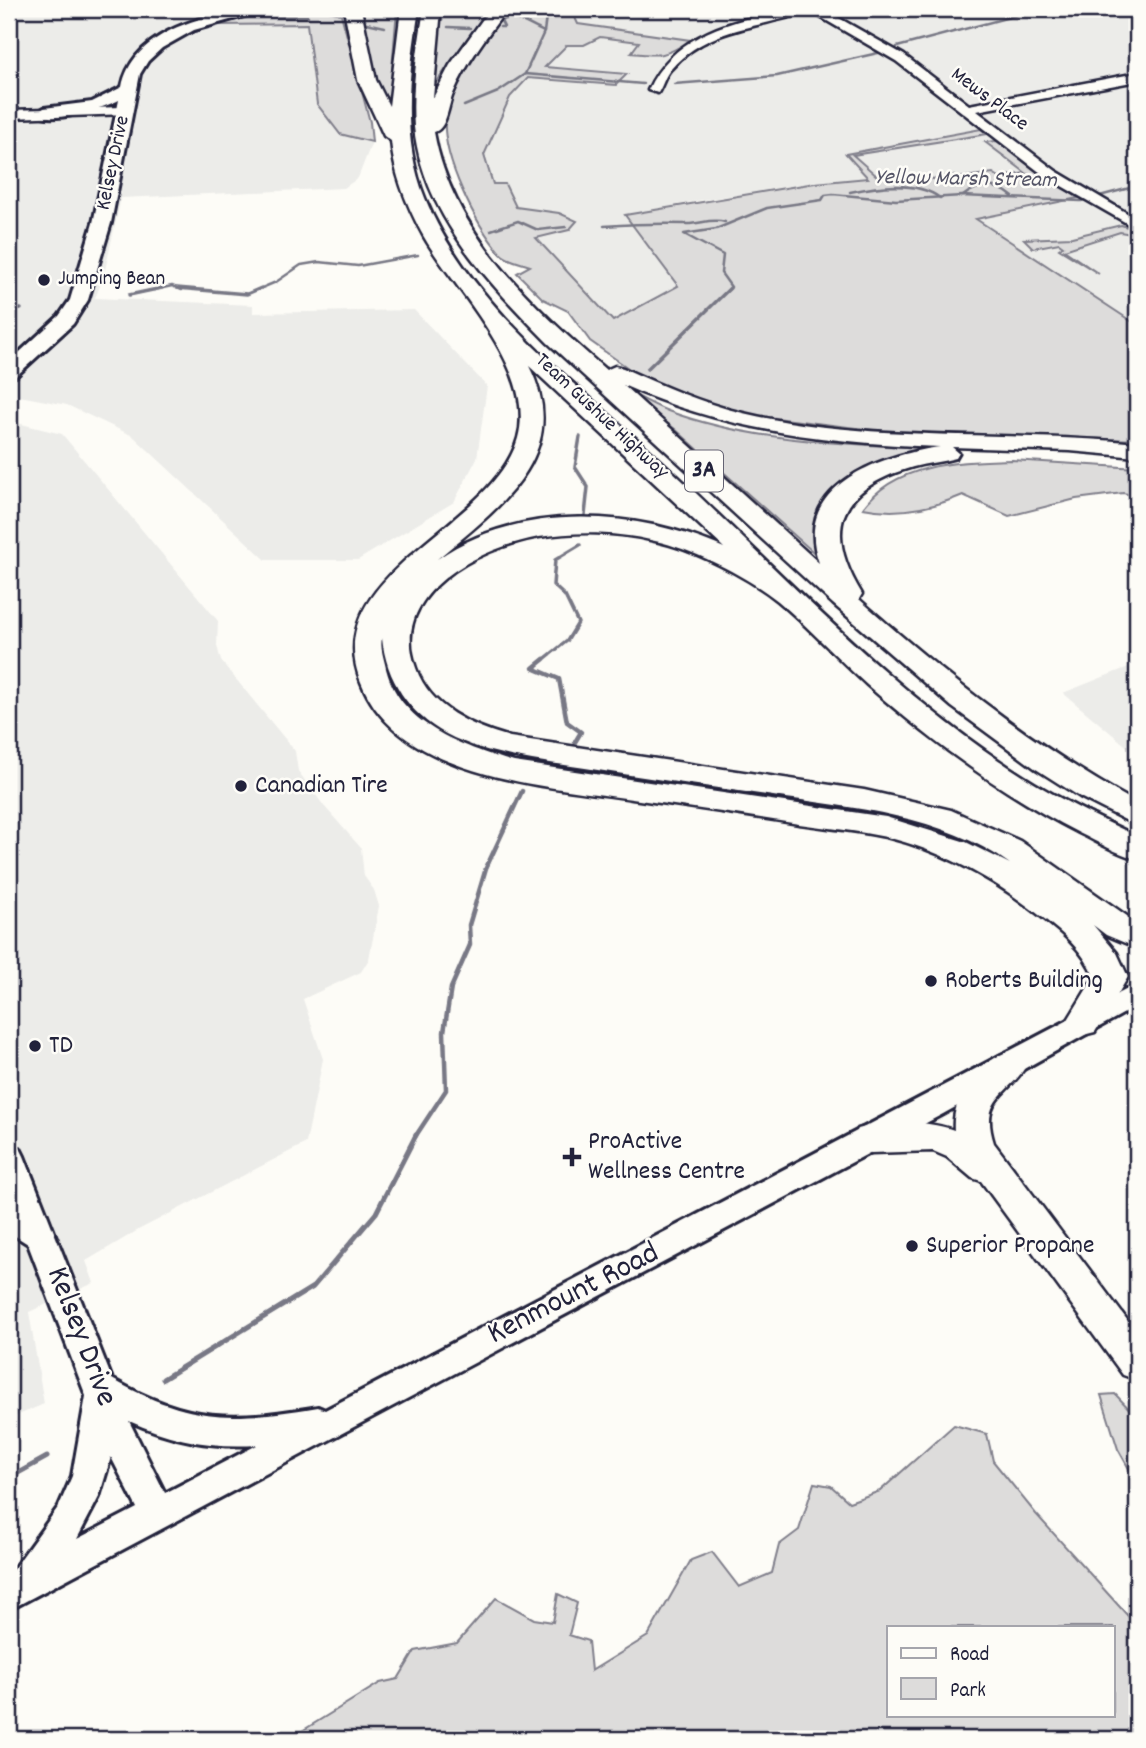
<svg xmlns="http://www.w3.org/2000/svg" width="1146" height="1748" font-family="Dekko,sans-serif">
  <rect width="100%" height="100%" fill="#fdfcf7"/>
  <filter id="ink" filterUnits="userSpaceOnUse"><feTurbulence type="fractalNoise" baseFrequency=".0143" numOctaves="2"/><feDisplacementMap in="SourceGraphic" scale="14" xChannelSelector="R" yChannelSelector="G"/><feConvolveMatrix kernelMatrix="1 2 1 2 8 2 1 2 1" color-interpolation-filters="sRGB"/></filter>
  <g filter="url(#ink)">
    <g fill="#ecece9">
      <path d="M31,9L81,17L155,14L194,17L215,25L307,24L312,58L340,134L372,142L358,178L344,188L121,198L103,279L95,298L253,305V313L414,310L487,386L477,458L454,502L358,560H266L133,436L67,405L9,394V14Z"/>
      <path d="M571,9H1108L1137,26V325L976,218L1077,198L1041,176L914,181L861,178L702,200L626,215L678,286L613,321L536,237L569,230L577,221L559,213L516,207L505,184H493L484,156L510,97L567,45L600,37L640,42L631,52L668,55L689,40L578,24Z"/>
      <path d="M9,421L62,434L218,621L217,646L221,661L295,751L298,771L324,806L361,848L364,876L374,890L379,906L369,959L361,972L303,999L323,1059L306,1143L140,1229L86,1261L94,1283L29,1312L44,1404L9,1419Z"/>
      <path d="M1131,666L1137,670V755L1063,693Z"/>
    </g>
    <g fill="#dddcdb" stroke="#807f8b" stroke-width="2" fill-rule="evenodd">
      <path d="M357,9H397L388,118L355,10Z"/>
      <path d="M442,9H489L433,87Z"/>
      <path d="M509,9H571L578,24L690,40C666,57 660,56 631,53L639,42L600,37L584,45H567L545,67L627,74L616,85L528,78L510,97L484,155L493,184H505L516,207L559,213L577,221L569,230L536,238L613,321L678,286L625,215L815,183L868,178L846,154L981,129L987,134L853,155L878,177L902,173C916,185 943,177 954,175L958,178L993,173L999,177L1026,173L985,142L997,141L1078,198L976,219L1137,325V440L880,431L729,412L680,398L638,375L590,341L568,311L543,299L517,273L530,266C522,263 506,260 501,254C475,224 442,158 445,118C448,87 485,28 509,9Z"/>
      <path d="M290,10H324L341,14L370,122L372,142L340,134L317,104L307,24L215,25L239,17Z"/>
      <path d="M1121,225L1137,230V235L1120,232L1064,250L1099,274L1059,249L1063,246L1059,243L1033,248L1024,239L1072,237Z"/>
      <path d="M620,387C636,395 652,405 668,411C749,441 841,444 927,448L867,469L821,559L675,429Z"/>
      <path d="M1012,460L1137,468V496L1123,493L1076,499L1009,516L963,495C932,508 896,515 863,508C896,462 960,462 1012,460Z"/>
      <path d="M1115,1394L1137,1417V1483L1118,1449L1101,1395Z"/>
      <path d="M954,1425L987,1434L993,1461L1036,1514L1137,1626V1739H289L380,1683L398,1679L415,1651L457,1643L496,1598L534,1619L553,1622L558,1594L577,1603L569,1635L588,1641L591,1671L648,1636L691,1560L712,1552L739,1587L772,1573L779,1545L799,1530L814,1483L831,1486L849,1502L880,1491ZM889,1627H1113V1715H889Z"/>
    </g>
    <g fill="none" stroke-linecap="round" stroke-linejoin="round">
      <g stroke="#787885" stroke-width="2.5">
        <path d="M155,9L221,14"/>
        <path d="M236,16H308"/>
        <path d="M362,22L385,27"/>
        <path d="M448,27L470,28"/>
        <path d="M500,27H504L501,21C513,13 531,26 544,32L525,74"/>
        <path d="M544,32L547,9"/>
        <path d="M897,47L1040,9"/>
        <path d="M674,84L777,76L878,53"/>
        <path d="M464,106L498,92L525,74L643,84"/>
        <path d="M850,192C877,186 916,180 940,198"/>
        <path d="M963,196C980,183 997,183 1013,197"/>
        <path d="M604,226C632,224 659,223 687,224C701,224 711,218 725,222"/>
        <path d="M491,230L518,221L538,230L566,227"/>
        <path d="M154,290L172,286L182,290"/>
        <path d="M257,290L276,282L301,265L319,262L358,266L418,255"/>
        <path d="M728,290L731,287L721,273L723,255L684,234L716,229L767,208L822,200L825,195L833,194L896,200L962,196L1081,201L1137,186"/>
      </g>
      <g stroke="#787885" stroke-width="3.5">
        <path d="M177,288L247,294L261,288"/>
        <path d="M129,295L162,288"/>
        <path d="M9,310L21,309"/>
        <path d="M647,369L730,288"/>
        <path d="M580,437L575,467L588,487L585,515"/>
        <path d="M542,661L567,641L578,623L565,596L553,585L555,560L580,545"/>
      </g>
      <g stroke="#787885" stroke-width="4.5">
        <path d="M544,659L533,668L559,679L567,722L581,732L575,742"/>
        <path d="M415,1137L446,1090L444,1032L451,988L470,945L469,925L486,868L522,791"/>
      </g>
      <g stroke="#787885" stroke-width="5">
        <path d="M163,1379L313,1287L376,1213L416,1135"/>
        <path d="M9,1478L47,1457"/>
      </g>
      <g stroke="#22223b" stroke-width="5">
        <g id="minor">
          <path d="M791,9H823L904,55L969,105L1137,73V81L977,111L1056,171L1137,219V229L1046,177L896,61L810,11C762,28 708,26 671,69C665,75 663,85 658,93L648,90C674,33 734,20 791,9Z"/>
          <path d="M1117,9H1131L1137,12V20Z"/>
          <path d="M125,107L131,111L129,114L9,118V110Z"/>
        </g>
      </g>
      <g stroke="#22223b" stroke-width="6">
        <g id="major">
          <path d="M241,9H269L194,30L162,48L148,61L140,74L111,223L88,300L73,324L16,376L9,378V362L59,316L70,300L93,223L119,100C104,108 49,125 36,113L44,108L92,102L122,87C133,34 195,18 241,9Z"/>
          <path d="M1137,984V1006L943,1114L9,1610V1575L59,1506L72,1476L86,1396L28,1244L9,1232V1205L13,1206L9,1195V1144L20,1148L24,1156L112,1379C190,1423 232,1421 318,1407L325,1410ZM129,1421C171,1440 211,1448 257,1445L165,1493ZM111,1457L137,1508L77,1539L99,1497Z"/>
        </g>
      </g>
      <g stroke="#22223b" stroke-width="5">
        <g id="highway">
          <path d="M344,9H361L376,80L389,106L401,9H419C409,73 400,136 425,198C472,311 583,388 669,468C787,577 896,698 1034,783C1067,803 1102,820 1137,836V859C1117,854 1098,842 1079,833C1002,794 932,742 867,685C837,658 809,627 778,601C748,577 693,549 655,541C618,532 577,531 539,537C479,548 388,593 416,668C430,708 471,726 510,737L864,790L951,810L1020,841L1137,923V948L1106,935L1093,925L1117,953L1128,977L1095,1032L1083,1035L1071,1032L1066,1023L1094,977C1083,947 1055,927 1030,908C987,875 939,850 886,837C858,831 828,828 799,824C743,815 688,807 632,799C546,786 398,778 361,682C317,573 493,528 518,438C537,370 455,291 424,237C408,208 394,175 391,141L384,136L358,80ZM529,366L724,548C637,509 519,502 437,559C499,508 574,454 529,366ZM382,638C386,679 409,714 446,734C488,756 539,761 585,768C647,778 710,787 773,796C853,808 943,815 1010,864L966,842L886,817L514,762C461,746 397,724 385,664C383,655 380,647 382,638Z"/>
          <path d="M424,9H441L433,98L450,65L490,9H507C487,36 466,63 453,94C448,105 447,129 434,132C452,234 532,305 606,370L615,366L623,368C663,386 701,403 743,413C869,443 1008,430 1137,443V457L1070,451L952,447L959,453L956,458C942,462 927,463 913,467C839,488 822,529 862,594L859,599C946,676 1035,747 1137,803V826L1080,797L1036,769L952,707L833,604L548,343C489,283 423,215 414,127C411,88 418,47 424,9ZM623,385C725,431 830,443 940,447C882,455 791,485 819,563Z"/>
          <path d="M1010,1051L1022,1055L1027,1064C1009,1097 979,1096 994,1143L1137,1333V1380L1123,1375L981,1181L972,1178L947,1157L933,1151L871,1153L858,1149L853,1139L858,1129C889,1120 924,1120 954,1130C951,1097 979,1061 1010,1051Z"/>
        </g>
      </g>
      <use href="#minor" fill="#fdfcf7" fill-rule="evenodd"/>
      <use href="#major" fill="#fdfcf7" fill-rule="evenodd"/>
      <use href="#highway" fill="#fdfcf7" fill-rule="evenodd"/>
    </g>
  </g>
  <g fill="#22223b" stroke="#fdfcf7" stroke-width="2.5">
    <circle cx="44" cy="280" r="7"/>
    <circle cx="241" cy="786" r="7"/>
    <circle cx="931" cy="981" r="7"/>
    <circle cx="35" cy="1046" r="7"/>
    <path d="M568.5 1146.5h7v7h7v7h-7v7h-7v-7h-7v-7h7z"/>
    <circle cx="912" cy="1246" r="7"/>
  </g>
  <g text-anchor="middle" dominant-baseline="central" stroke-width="5" stroke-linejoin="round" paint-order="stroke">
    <g font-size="21" fill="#22223b" stroke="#fdfcf7">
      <text transform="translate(989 100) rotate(37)">Mews Place</text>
      <text transform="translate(114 163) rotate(-78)">Kelsey Drive</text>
      <text transform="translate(601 417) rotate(43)">Team Gushue Highway</text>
    </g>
    <g font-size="21" fill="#22223b" stroke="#fdfcf7" text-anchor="start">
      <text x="58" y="280">Jumping Bean</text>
    </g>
    <g font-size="23" font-style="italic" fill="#545466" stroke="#fdfcf7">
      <text transform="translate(966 180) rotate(1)">Yellow Marsh Stream</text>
    </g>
    <rect fill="#fdfcf7" stroke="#646373" stroke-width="2" x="685" y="450.5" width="38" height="41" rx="5"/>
    <g font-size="24" font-weight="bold" fill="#22223b">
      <text x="704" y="471">3A</text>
    </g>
    <g font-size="26" fill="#22223b" stroke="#fdfcf7" text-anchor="start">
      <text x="255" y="786">Canadian Tire</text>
      <text x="945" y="981">Roberts Building</text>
      <text x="49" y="1046">TD</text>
      <text x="588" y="1142">ProActive<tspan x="588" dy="30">Wellness Centre</tspan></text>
      <text x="926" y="1246">Superior Propane</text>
    </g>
    <g font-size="32" fill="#22223b" stroke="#fdfcf7">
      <text transform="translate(574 1295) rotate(-27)">Kenmount Road</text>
      <text transform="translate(80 1337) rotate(69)">Kelsey Drive</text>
    </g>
  </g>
  <rect width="1146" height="1748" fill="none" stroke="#fdfcf7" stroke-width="35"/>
  <rect x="18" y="18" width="1111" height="1713" fill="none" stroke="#22223b" stroke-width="2.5" filter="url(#ink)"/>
  <rect x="887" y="1626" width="228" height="91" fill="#fdfcf7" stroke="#a5a5ac" stroke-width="2"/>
  <rect x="901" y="1648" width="35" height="10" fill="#fdfcf7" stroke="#a5a5ac" stroke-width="2"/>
  <text x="950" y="1660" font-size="21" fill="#22223b">Road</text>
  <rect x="901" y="1678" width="35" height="21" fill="#dddcdb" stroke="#a5a5ac" stroke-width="2"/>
  <text x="950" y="1696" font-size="21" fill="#22223b">Park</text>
</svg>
